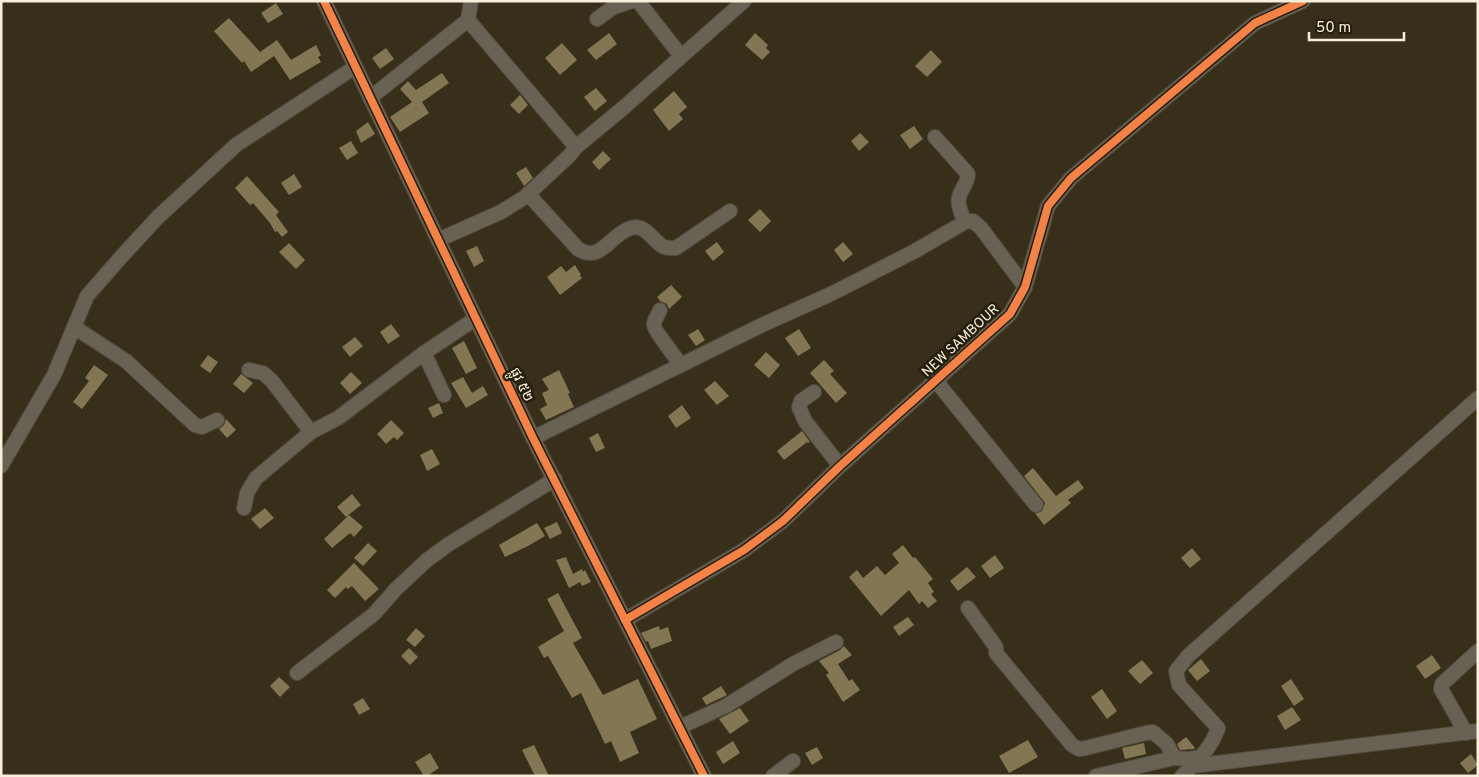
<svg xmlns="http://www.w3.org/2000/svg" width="1479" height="777" font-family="Overpass,'Noto Sans Khmer',sans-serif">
  <rect width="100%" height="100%" fill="#372f1a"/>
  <g fill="#837652">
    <path d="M276,3L283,14L268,23L261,13Z"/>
    <path d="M229,18L260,52L277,40L291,60L316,45L321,55L318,57L321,62L290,80L274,56L251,72L244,61L242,63L214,31Z"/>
    <path d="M609,33L617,44L596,60L587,50Z"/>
    <path d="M755,33L768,45L766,48L770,52L762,60L745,45Z"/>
    <path d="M562,43L577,60L560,75L545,58Z"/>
    <path d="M386,48L394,59L380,69L372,58Z"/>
    <path d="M931,50L942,62L927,77L915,66Z"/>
    <path d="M442,73L449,83L422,102L429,113L400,132L390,117L412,102L400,89L408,81L416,90Z"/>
    <path d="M596,88L607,101L595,111L584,97Z"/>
    <path d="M674,91L687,107L679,114L683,119L669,131L653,110Z"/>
    <path d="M520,95L528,105L519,114L510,105Z"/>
    <path d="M368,122L375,134L361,143L356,131Z"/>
    <path d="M914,126L923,139L910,149L900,135Z"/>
    <path d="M860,133L869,142L859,151L851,141Z"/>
    <path d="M351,141L358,153L347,160L339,148Z"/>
    <path d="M603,151L611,159L599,170L592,162Z"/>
    <path d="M526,167L533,178L524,186L516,173Z"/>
    <path d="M294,174L302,187L289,195L281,183Z"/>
    <path d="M247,176L279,212L276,215L288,232L282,237L277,231L275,232L270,223L253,203L250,205L235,188Z"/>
    <path d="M760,209L771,221L760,232L748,220Z"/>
    <path d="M717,242L724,252L713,261L705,251Z"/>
    <path d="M843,242L853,254L843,262L834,250Z"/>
    <path d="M289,243L305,260L296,269L279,252Z"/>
    <path d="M477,246L484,261L474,267L466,251Z"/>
    <path d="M575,265L581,275L580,276L582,278L560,295L547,277L561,266L566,272Z"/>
    <path d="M671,285L682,297L669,309L667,304L660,301L657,297Z"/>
    <path d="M391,324L400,336L388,344L380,332Z"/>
    <path d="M698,329L705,340L696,346L688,335Z"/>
    <path d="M799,329L811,348L798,356L785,338Z"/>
    <path d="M355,337L363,346L350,357L342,347Z"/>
    <path d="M464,341L477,368L466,374L452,348Z"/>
    <path d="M766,352L780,365L769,378L754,365Z"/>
    <path d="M208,355L218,362L210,373L200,366Z"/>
    <path d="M824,360L834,371L830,374L847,393L836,403L810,373Z"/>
    <path d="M94,365L108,375L82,409L73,402L89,381L85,378Z"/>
    <path d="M559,370L570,393L568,394L574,407L546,420L540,409L547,405L542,393L549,390L542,379Z"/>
    <path d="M351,372L362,383L350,394L340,383Z"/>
    <path d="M241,374L253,383L244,393L233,384Z"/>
    <path d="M463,377L472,393L483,386L488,395L466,408L451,383Z"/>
    <path d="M715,381L729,396L717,405L704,390Z"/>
    <path d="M439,403L443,413L433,418L428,408Z"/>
    <path d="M682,405L691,418L676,428L668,416Z"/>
    <path d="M226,419L236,430L227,438L219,429L224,425Z"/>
    <path d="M391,420L404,433L397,440L394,437L386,444L377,434Z"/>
    <path d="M802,431L810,442L808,443L807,442L784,460L777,451Z"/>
    <path d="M598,433L605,448L596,452L589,438Z"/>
    <path d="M432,449L440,464L427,471L420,455Z"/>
    <path d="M1033,468L1056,496L1078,480L1084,488L1068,500L1071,503L1044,525L1035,513L1042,511L1045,503L1024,476Z"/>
    <path d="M352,494L361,505L346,517L337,507Z"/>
    <path d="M265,508L274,518L260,529L251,519Z"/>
    <path d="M349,515L363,527L354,537L350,533L332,548L324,539Z"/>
    <path d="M557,522L562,533L550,539L544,528Z"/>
    <path d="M537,523L545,536L528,546L505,557L499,545Z"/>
    <path d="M368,543L377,551L363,566L354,558Z"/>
    <path d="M903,545L913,558L915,557L933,579L928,583L934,592L931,594L937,601L928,608L922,601L919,604L909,590L881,616L849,577L857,570L863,578L877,566L885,575L899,563L892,554Z"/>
    <path d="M1192,548L1201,559L1190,568L1181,558Z"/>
    <path d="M995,555L1004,568L990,578L981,566Z"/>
    <path d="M566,557L573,574L582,569L583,572L585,570L591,582L582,586L580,582L569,588L556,560Z"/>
    <path d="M354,563L379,589L365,601L352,586L348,589L346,587L335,598L327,590Z"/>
    <path d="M967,567L976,577L958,591L950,581Z"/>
    <path d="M558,593L582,638L573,643L603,695L638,679L657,719L630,732L639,753L620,762L611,741L605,744L581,693L572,698L548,656L544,658L538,647L564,631L547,599Z"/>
    <path d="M908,617L914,625L899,636L893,627Z"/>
    <path d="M659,626L660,630L668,627L672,641L651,649L648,641L646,642L641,633Z"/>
    <path d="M416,628L425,636L415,647L406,640Z"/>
    <path d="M844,646L852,655L838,664L849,681L852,679L860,690L843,702L826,675L829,673L819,661L840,650Z"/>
    <path d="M409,648L418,657L410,665L401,656Z"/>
    <path d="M1432,655L1441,668L1425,679L1416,666Z"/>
    <path d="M1201,659L1210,671L1197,681L1188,670Z"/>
    <path d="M1142,660L1153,673L1140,684L1128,671Z"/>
    <path d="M279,677L290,687L280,697L270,686Z"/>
    <path d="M1291,679L1304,699L1294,706L1281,686Z"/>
    <path d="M721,686L727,695L706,705L702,698Z"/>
    <path d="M1102,689L1117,711L1107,719L1091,697Z"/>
    <path d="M363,698L370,709L359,715L353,704Z"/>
    <path d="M1292,707L1301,720L1285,730L1277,716Z"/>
    <path d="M740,708L749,721L730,734L719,719Z"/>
    <path d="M1186,737L1195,748L1194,749L1180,750L1177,744Z"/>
    <path d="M1028,740L1038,757L1009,773L999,756Z"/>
    <path d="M733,741L740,753L723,764L716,752Z"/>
    <path d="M1144,743L1146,754L1125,759L1122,748Z"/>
    <path d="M534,745L549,776H535L522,750Z"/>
    <path d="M817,747L823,758L812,765L805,753Z"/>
    <path d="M430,753L439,768L427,776H424L415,762Z"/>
    <path d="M1471,754L1478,765L1468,773L1460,763Z"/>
  </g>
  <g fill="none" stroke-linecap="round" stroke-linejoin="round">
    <g stroke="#514b3b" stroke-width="16">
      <g id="minor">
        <path d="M324,1L533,438L704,776"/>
        <path d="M638,1L681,56"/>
        <path d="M597,19L612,8L632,1"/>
        <path d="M468,20L576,147"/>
        <path d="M370,98L468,20L471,1"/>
        <path d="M935,137L968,174C968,183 961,189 959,197C957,205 962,215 965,222"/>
        <path d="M528,194L578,249C600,263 609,237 628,229C645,221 652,241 664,247C668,248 672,248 676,248L730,211"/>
        <path d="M438,240L501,212L525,197L570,155L576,147L622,109L744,1"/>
        <path d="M660,310C658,315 654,320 654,325C654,330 676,358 681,365"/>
        <path d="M74,327L126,361L195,425L202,427L217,420"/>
        <path d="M424,353L444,395"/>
        <path d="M249,370L263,373L272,381L311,432"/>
        <path d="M936,381L1036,505"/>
        <path d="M814,392L801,401L799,407L805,421L840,466"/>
        <path d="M533,438L762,325L833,293L915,251L965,222L973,221L981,228L1025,287"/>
        <path d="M1,466L54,375L87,296L122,256L158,217L236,145L355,67"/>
        <path d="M244,508L247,493L256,478L311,432L338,418L424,353L475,319"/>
        <path d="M968,608L996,647V653L1072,745L1079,749L1086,748L1146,733L1153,732L1167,744L1174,758"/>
        <path d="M625,620L744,550L783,521L840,466L1010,314L1025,287L1048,206L1071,178L1255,23L1303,1"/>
        <path d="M297,673L374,614L396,589L427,560L449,544L555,479"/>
        <path d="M680,727L726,706L793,664L836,642"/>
        <path d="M1466,733L1441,689L1442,684L1478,651"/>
        <path d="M1192,766L1478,731"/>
        <path d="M773,776L793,761"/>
        <path d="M1096,776L1174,758L1189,759L1202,757"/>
        <path d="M1182,776C1197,761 1211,749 1218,728L1179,685L1176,671L1188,656L1478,398"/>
      </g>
    </g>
    <use href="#minor" stroke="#676253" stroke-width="14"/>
    <g stroke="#241e0e" stroke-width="11">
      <g id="cycleway">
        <path d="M324,1L533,438L704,776"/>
        <path d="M625,620L744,550L783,521L840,466L1010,314L1025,287L1048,206L1071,178L1255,23L1303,1"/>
      </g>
    </g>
    <use href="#cycleway" stroke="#f48246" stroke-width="8"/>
  </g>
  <g text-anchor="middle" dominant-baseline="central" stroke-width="5" stroke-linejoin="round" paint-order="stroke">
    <g font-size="14" fill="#f7efd9" stroke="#241e0e">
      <text transform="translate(961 341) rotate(-43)">NEW SAMBOUR</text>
      <text transform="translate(521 385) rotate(64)">ផ្លូវ ៥២</text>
    </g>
  </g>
  <rect width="1479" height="777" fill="none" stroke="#f7efd9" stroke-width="5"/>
  <path d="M1309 32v8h95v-8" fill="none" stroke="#f7efd9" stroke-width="2.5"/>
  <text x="1316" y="32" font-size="15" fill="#f7efd9" stroke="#241e0e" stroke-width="4" paint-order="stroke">50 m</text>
</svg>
